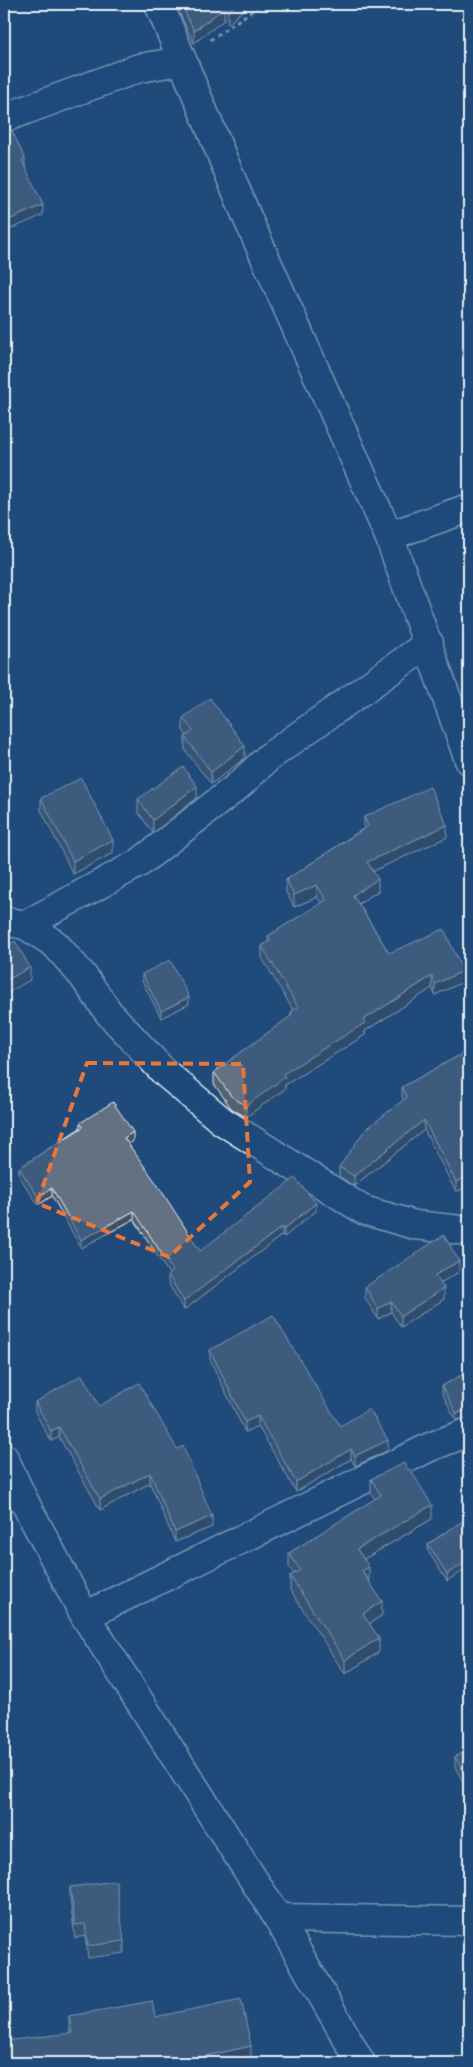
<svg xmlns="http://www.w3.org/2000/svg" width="473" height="2067" font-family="Delius,sans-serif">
  <rect width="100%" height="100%" fill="#1f4a7a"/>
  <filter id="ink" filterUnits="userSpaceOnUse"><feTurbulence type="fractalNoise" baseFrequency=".02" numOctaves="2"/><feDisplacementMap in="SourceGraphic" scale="10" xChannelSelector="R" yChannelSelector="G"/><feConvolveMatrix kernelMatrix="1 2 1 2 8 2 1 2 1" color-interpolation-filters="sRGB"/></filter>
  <g filter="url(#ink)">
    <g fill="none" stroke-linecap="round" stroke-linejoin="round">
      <g stroke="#e8f1f8" stroke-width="31">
        <g id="minor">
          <path d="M159,4L247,217L389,536L469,760"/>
          <path d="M4,118L139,68L181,61"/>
          <path d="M389,536L469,508"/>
          <path d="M4,921L25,925L55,944L83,976L109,1013L164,1072L222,1121L363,1210L415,1225L469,1231"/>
          <path d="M25,925L139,863L238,786L269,757L429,643"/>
          <path d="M4,1458L23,1499L85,1616L278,1918L361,2063"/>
          <path d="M85,1616L430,1447L469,1432"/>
          <path d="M278,1918L469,1921"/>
        </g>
      </g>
      <path stroke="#e8f1f8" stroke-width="3" stroke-dasharray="4 4" stroke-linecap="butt" d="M210,40L262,4"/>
      <use href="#minor" stroke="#1f4a7a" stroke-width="28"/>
    </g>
    <g fill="#556170" stroke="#e8f1f8">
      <path d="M175,4H249L228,24L224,20L194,43Z"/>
      <path d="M183,718L245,758L211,784L185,750V737L187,736L183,730Z"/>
      <path d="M41,798L113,853L73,874L41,810Z"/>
      <path d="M197,798L153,833L138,812V799Z"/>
      <path d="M364,817L447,837L373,871L378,891L359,904L389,953L463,982L435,995L432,988L365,1031V1035L285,1085V1089L246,1117L231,1108L214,1084V1072L291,1016V1012L293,1010L262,958V946L268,942V936L321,903L317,897L294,907L286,892V880L364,828Z"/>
      <path d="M142,974L189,1004L161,1018L142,981Z"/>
      <path d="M469,1050V1185L456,1192L424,1130L354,1186L339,1176V1167L404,1100L402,1097V1087Z"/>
      <path d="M80,1123L133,1141L128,1144L200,1251L316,1211L284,1237L282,1235L184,1310L168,1283V1275L169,1274L134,1219L81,1248L52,1196L38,1205L19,1176V1168L80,1128Z"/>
      <path d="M459,1272L440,1283L444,1299L401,1327L391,1312L378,1319L365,1298V1287Z"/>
      <path d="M210,1350L340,1426L388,1450L355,1466L351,1459L296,1492L258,1426L245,1432L210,1360Z"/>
      <path d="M469,1371L456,1420L442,1393V1386Z"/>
      <path d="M35,1402L99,1406L212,1527L175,1542L150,1483L100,1510L59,1437L51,1441L35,1412Z"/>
      <path d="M371,1479L432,1519L364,1559L369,1581L382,1615L369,1624L379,1652L345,1674L290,1590V1576L294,1574L289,1567V1553L375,1499L371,1493Z"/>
      <path d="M461,1522L447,1581L428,1551V1544Z"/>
      <path d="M469,1623V1646L464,1639V1626Z"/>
      <path d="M469,1748V1792L455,1767V1757Z"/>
      <path d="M70,1887L124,1941V1953L88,1958L85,1936L75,1938L70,1899Z"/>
      <path d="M69,2016L155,2017L251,2058L70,2034L69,2028Z"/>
    </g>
    <g fill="#454f5b" stroke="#e8f1f8">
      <path d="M236,4H249L228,24V12Z"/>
      <path d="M224,8V20L194,43V31Z"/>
      <path d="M25,158V168L22,160Z"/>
      <path d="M43,205V215L4,232V222Z"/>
      <path d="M245,746V758L211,784V772Z"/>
      <path d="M197,786V798L153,833V820Z"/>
      <path d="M447,825V837L367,874V862Z"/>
      <path d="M113,840V853L73,874V861Z"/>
      <path d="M378,879V891L353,907V895Z"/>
      <path d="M317,885V897L294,907V895Z"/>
      <path d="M30,967V980L4,995V982Z"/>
      <path d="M463,971V982L435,995V984Z"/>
      <path d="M432,976V988L365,1031V1035L285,1085V1089L246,1117V1106L283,1074L363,1020Z"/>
      <path d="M189,997V1004L161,1018V1011Z"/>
      <path d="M424,1120V1130L354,1186V1176Z"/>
      <path d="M133,1132V1141L124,1146V1138Z"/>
      <path d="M469,1176V1185L456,1192V1182Z"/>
      <path d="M52,1188V1196L38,1205V1197Z"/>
      <path d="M316,1203V1211L284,1237V1229Z"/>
      <path d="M134,1211V1219L81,1248V1240Z"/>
      <path d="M282,1227V1235L184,1310V1301Z"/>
      <path d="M459,1261V1272L435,1286V1275Z"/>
      <path d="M444,1288V1299L401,1327V1316Z"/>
      <path d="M391,1301V1312L378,1319V1309Z"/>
      <path d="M469,1410V1417L456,1420V1413Z"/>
      <path d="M258,1416V1426L245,1432V1422Z"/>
      <path d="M59,1427V1437L51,1441V1431Z"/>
      <path d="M388,1440V1450L355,1466V1456Z"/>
      <path d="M351,1449V1459L296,1492V1482Z"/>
      <path d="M150,1473V1483L100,1510V1499Z"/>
      <path d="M432,1505V1519L357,1563V1549Z"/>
      <path d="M212,1516V1527L175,1542V1532Z"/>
      <path d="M469,1560V1567L447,1581V1574Z"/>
      <path d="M369,1567V1581L362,1571Z"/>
      <path d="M382,1601V1615L363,1628V1614Z"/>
      <path d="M379,1638V1652L345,1674V1660Z"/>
      <path d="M251,2046V2058L226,2063H173Z"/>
    </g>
    <g fill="#637182" stroke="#e8f1f8">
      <path d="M181,4H236L228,12L224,8L194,31Z"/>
      <path d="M4,123H8L25,158L22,160L43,205L4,222Z"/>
      <path d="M210,698L245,746L211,772L185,737L193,731L183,718Z"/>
      <path d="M183,767L197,786L153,820L138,799Z"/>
      <path d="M81,778L113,840L73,861L41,798Z"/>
      <path d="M430,787L447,825L367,862L378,879L353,895L389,953L444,929L463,971L435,984L432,976L363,1020L365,1023L283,1074L285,1077L246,1106L231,1096L214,1072L292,1015L291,1012L298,1007L262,946L271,940L268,936L326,900L317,885L294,895L286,880L368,826L364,817Z"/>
      <path d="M15,941L30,967L4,982V948Z"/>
      <path d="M170,960L189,997L161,1011L142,974Z"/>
      <path d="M469,1050V1176L456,1182L424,1120L354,1176L339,1167L365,1130L407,1097L402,1087Z"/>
      <path d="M113,1102L133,1132L124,1138L157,1184L200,1251L295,1178L316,1203L284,1229L282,1227L184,1301L168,1275L173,1271L134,1211L81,1240L52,1188L38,1197L19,1168L83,1127L80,1123Z"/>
      <path d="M444,1235L459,1261L435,1275L444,1288L401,1316L391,1301L378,1309L365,1287Z"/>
      <path d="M273,1315L340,1426L369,1409L388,1440L355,1456L351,1449L296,1482L258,1416L245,1422L210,1350Z"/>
      <path d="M469,1371V1410L456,1413L442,1386Z"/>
      <path d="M82,1375L99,1406L139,1383L177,1449L183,1446L212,1516L175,1532L150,1473L100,1499L59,1427L51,1431L35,1402Z"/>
      <path d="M404,1463L408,1470L410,1469L432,1505L357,1549L369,1567L362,1571L382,1601L363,1614L379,1638L345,1660L290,1576L300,1570L289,1553L381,1495L371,1479Z"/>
      <path d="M461,1522L469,1536V1560L447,1574L428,1544Z"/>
      <path d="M469,1623V1634L464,1626Z"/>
      <path d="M469,1748V1782L455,1757Z"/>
      <path d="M116,1881L124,1941L88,1946L85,1924L75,1925L70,1887Z"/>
      <path d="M241,1999L251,2046L173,2063H4V2041L72,2033L69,2016L152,2001L155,2017Z"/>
    </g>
  </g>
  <path d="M0 0H473V2067H0ZM87,1063L243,1064L250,1182L169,1257L37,1203Z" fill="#1f4a7a" fill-opacity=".55" fill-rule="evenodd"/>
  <path fill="none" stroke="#e8773b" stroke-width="4" stroke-dasharray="10 6" stroke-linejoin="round" d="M87,1063L243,1064L250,1182L169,1257L37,1203Z"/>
  <rect width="473" height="2067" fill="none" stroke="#1f4a7a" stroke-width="20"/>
  <rect x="10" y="10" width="453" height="2047" fill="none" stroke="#e8f1f8" stroke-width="2" filter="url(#ink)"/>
</svg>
